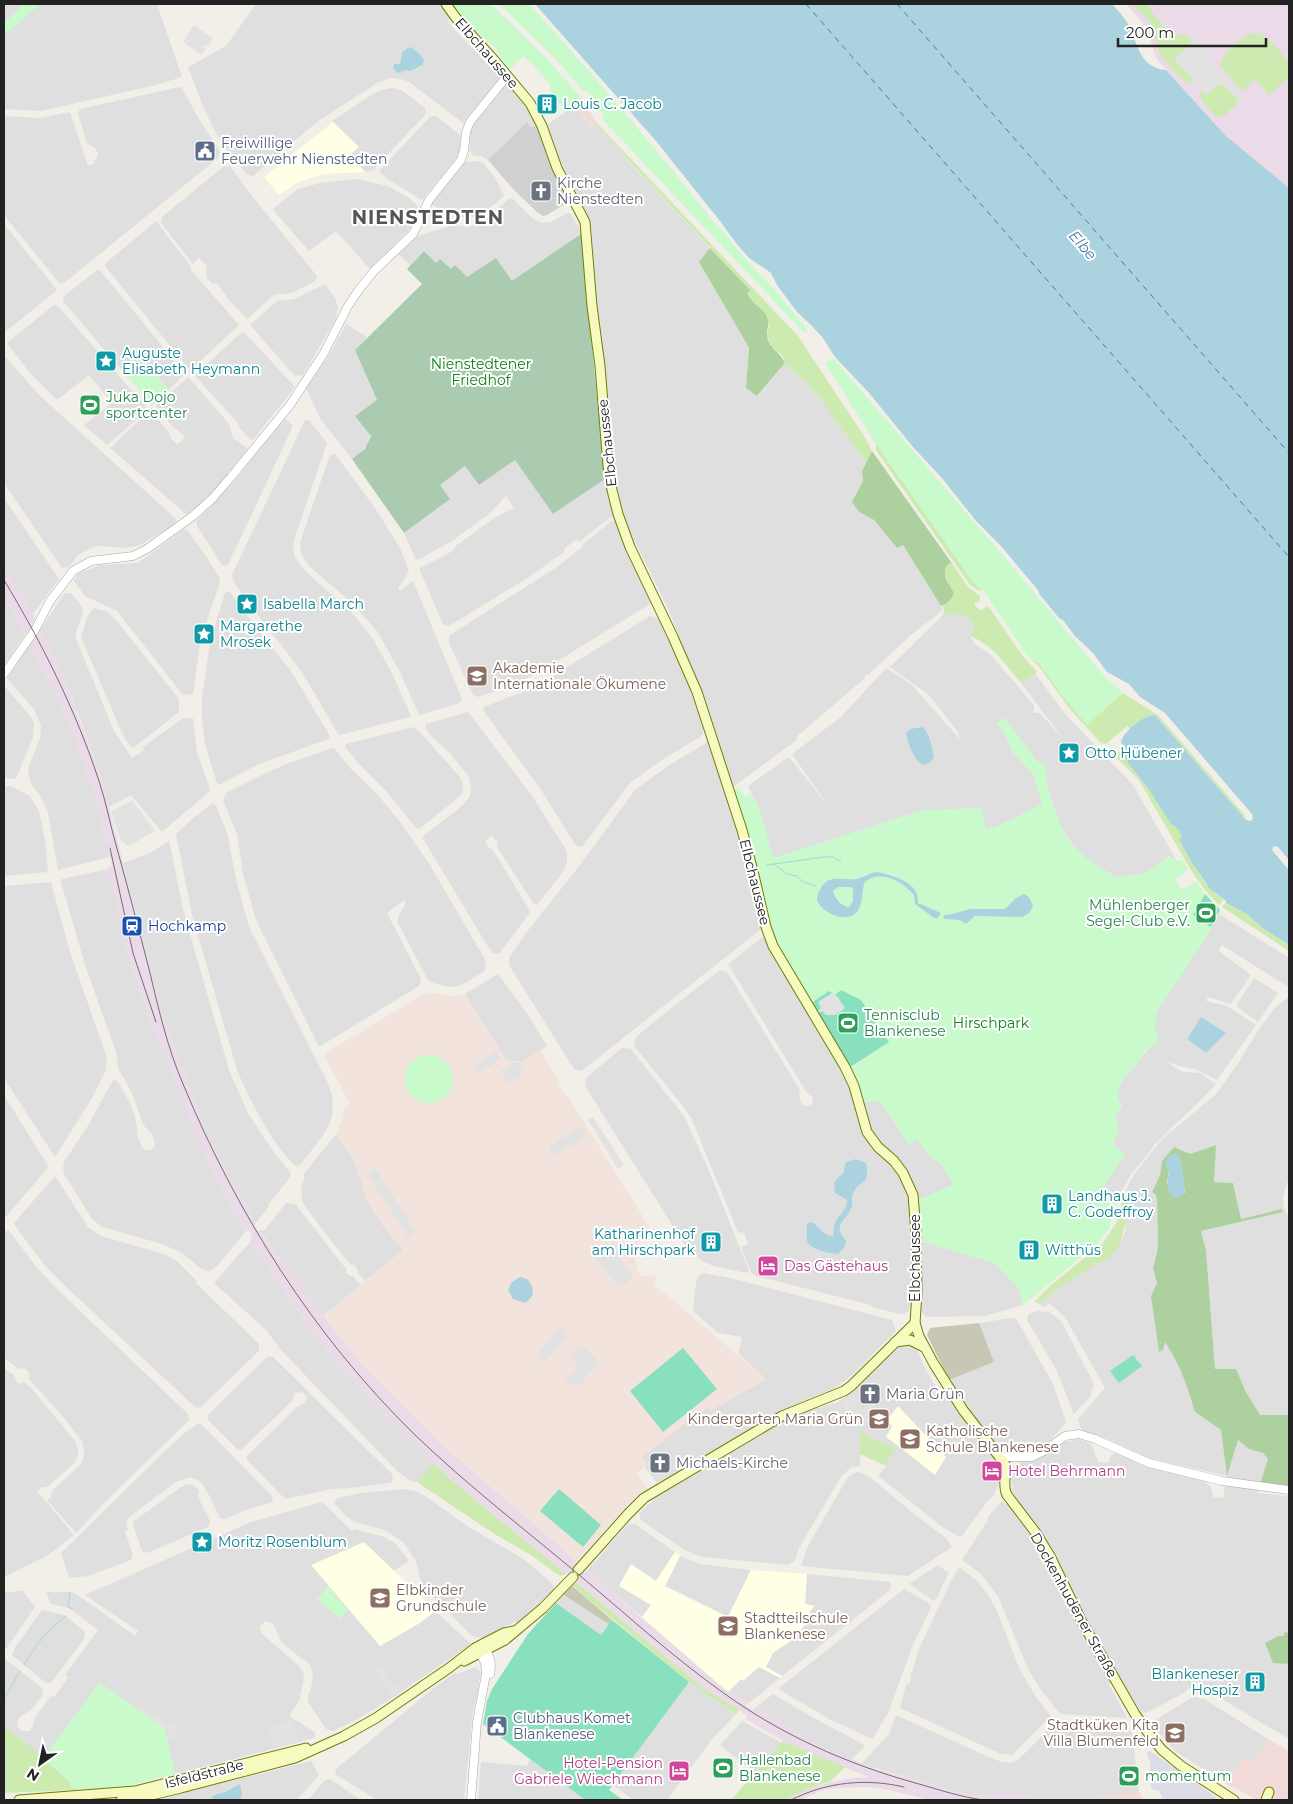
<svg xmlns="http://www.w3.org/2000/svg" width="1293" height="1804" font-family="Montserrat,sans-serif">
  <rect width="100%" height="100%" fill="#f2efe9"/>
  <g fill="#e0dfdf" fill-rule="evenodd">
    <path d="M4,4H157L182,77L156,85L41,111L4,109Z"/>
    <path d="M256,4H441L451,18L447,20L452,27L499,76V80L463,123L409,82L401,79L390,78L377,83L317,122L253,176L247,175L217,135L204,109L188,67L226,46Z"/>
    <path d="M507,85L510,86L528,106L537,126L530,127L527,122L488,160L481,156H474L469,150L471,130L474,122L504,86Z"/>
    <path d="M180,87L182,88L196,114L220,152L218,158L64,283H59L4,215V116L40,118L70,112L88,166L95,163L94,160L97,158L98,153L95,148L88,144L86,141L78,113L80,109Z"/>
    <path d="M392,88L401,90L411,97L426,109L425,115L373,170L365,172L350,155L358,146L332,121L371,95L381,90Z"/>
    <path d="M574,106L591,127L596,124L625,155V158L710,248L699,262L749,348L746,388L758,396L785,363L807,383L817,394L866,463L862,471L863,481L859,512L874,520L897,548L903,545L941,606L942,611L911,635L869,674L865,675V678L795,738L798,739L733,787L701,694L669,611L628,527L615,484L605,368L596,302L591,222L557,154L547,125Z"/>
    <path d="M433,116H436L461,136L460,154L422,200L386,178L379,171L430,117Z"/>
    <path d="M478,161L484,164L494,176L504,195L497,202L482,213L470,218L457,217L432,205L431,202L465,162Z"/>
    <path d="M224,166H230L252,196L317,276L315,281L292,293L274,295L247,319L226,297L227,296L216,283L214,285L207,278L206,265L199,258L193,264L161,223L162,217Z"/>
    <path d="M356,179L388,186L409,198L417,205L419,209L412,222L413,224L408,231L370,269L336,231L309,251L274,211L273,209L298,189L320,183Z"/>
    <path d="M509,199H513L532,218L541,223L551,222L567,213H570L579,228L581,234L512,282L467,278L455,265L451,269L436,263L424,251L410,265L398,254L418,236L453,225L468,227L475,225L494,212Z"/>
    <path d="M156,221L191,267V270L239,325L192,369L188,368L171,347L105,266L106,263Z"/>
    <path d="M4,224L57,290L4,333Z"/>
    <path d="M97,270H100L185,374L169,390L144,361L126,375L63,301V297Z"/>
    <path d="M325,284L336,300L338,308L336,319L303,375L295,376L250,325L277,301L294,299Z"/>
    <path d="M54,305L58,306L146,407L145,412L107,445L84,425L112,403L89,375L57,400L30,373L7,343Z"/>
    <path d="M346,324L367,337L355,350L377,400L368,444L361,453L352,459L321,420L306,388L330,354Z"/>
    <path d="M243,331L295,387L253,440L249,438L240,428L237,422L196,377V374Z"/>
    <path d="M4,355L38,394L175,518L176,521L174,525L140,545L126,548L98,546L93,547L78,555L69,567L62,568L4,483Z"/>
    <path d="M188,377L225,419L230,427L233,438L248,449L208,497L192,512L186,514L110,448L148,412L152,413L169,432L170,437L177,445L185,438L178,430L174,428L156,408L157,405Z"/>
    <path d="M285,419L293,426L228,565H222L197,526L196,521L231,485L269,437Z"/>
    <path d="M305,420H309L327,443L294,540L293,546L295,557L303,569L352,613L371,636L391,671L411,716L410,717L340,735L338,734L302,672L244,597L233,580L232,575Z"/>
    <path d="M335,454L375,508L400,548L409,571L398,589L400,591L413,581L462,699L460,703L419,715L399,670L377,631L352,603L309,566L301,554L300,543L314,501L330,455Z"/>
    <path d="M515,460L553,514L605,479L614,512L612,516L579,542L577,539L564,549V552L526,579L449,626L443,624L420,571V568L451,552L457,545L494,518L514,508L506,496L489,514L452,541L418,560L415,558L404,533L450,499L440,485L465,466L479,485Z"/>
    <path d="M4,498L59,579L33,614L4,567Z"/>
    <path d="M611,521L617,522L649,596L650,604L543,670L511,686L478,697L473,695L449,643L450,635L557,567L582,547V545Z"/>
    <path d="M184,529L187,530L206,556L220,579V582L201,638L193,694L183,695L117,611L85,596L74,581L78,574L100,565L138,563Z"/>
    <path d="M225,592H230L254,625L291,671L330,736L329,739L259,764L219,785L217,783L206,748L202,722V698L210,643Z"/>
    <path d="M68,593H71L83,608V613L75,635L77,641L114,731L132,758L144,750L143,747L182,719L193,718L197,753L210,789L209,792L162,832L131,795L109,807L101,777L81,721L61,670L41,629L64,594Z"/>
    <path d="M4,596L25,634L4,666Z"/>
    <path d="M94,608L108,612L116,620L179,699V712L133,748L129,745L121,731L81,637L88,615Z"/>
    <path d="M959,613L970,618L975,626L970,636L975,644L990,654L1034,705V713H1040L1064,740L1021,683L1035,673L1066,715L1133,785L1177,861L1169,856L1146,873L1117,878L1087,859L1073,846L1060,825L1048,790L1046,779V770L1043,764L1036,761L1005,718L997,724L1004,732L1012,751L1034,775L1042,804L1041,805L994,828L986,829L923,810L775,858L772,853L759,809L748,786L787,758H790L829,807L792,754L841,717L886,668L911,684L960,739L958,732L929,695L890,667L942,616Z"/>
    <path d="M650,616L660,619L679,660L704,728L702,736L662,760L630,783L582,847L576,846L541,790L483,710L484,707L525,691L543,682Z"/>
    <path d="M30,642L48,681L52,683L74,735L96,799L110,857L58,870L48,812L41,797L32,785L28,774L29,766L40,738L41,726L34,709L9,681L8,678Z"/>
    <path d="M4,688H6L27,712L34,722L33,737L16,779L4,778Z"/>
    <path d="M468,712L533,797L565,848L567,855V862L563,872L537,905L534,904L497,847V842L492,836L485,841L489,848L493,850L530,911L529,914L499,954L493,953L487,945L422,837L462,806L470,796L471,790L469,777L450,753L432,737L425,728L426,724Z"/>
    <path d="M413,727L418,730L460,777L463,785L462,794L459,797L419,829L416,828L387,792L358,763L345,747L346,744Z"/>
    <path d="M709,741L733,812L747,861L761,925L760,930L584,1069L579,1071L574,1069L509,965V958L526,933L580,865L635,790L668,766Z"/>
    <path d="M333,748L335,749L351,769L377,794L401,823L430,865L486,961L485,971L463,984L455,987L445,986L433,983L428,980L398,923V917L406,903L404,900L387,913L421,979L419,986L319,1047L256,920L243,874L237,834L223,800L226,793L262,775L286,764Z"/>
    <path d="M11,786L30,796L39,811L46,845L48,872L4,876V787Z"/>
    <path d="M213,803L216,806L227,832L237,884L249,927L327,1081L332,1095L333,1105L332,1116L330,1123L322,1137L300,1165L297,1166L293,1164L279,1148L266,1128L247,1093L237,1070L192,915L176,834L192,819Z"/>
    <path d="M169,841L185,917L230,1073L249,1115L273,1151L290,1172L291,1176L268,1205L269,1206L256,1223L209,1140L162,1014L123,863L150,853Z"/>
    <path d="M104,870L106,877L111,876L127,950L150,1019L214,1177L246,1231L218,1265L209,1272L203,1270L180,1252L162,1244L102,1227L92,1219L64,1174L63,1168L64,1162L89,1124L113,1080H116L120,1085L130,1103L136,1120L138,1138L142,1147L146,1150H151L155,1145L153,1135L145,1127L142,1121L132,1093L118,1068L116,1052L85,965L61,882L62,879Z"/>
    <path d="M51,882L70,952L107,1058L106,1070L92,1098L55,1157L4,1078V886Z"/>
    <path d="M1219,914L1289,958V986L1288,987L1222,945L1219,951L1251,975L1231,1004L1208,997L1206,1001L1227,1006L1256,1025L1217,1080L1194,1069L1183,1067L1168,1062L1172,1066L1183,1072L1200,1073L1216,1084L1209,1092L1153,1146L1154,1147L1131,1174L1115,1204L1100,1192L1124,1155L1113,1145L1118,1131L1115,1117L1122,1106L1116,1095L1119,1086L1125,1076L1152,1045L1156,1013L1191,960L1190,958L1200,947ZM1201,1017L1206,1053L1187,1039Z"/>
    <path d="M764,936L776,961L844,1072L859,1104L879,1100L909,1144L917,1138L930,1157L939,1162L955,1184L919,1200L911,1202L912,1301L910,1309L906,1313L900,1314L872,1307L871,1305L756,1276L751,1272L741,1247L748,1244L744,1233L738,1232L692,1120L686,1110L635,1047L634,1043L636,1037L665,1013L720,970L727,972L799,1088L800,1100L803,1105L808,1106L812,1104L813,1098L807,1093L728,964Z"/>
    <path d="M498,974L527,1013L547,1046L522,1062L506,1060L465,994Z"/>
    <path d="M1254,978L1278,993L1258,1022L1236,1006Z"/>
    <path d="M1289,996V1177L1283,1197L1284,1207L1289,1219V1415H1260L1246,1392L1236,1369H1215L1206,1250L1201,1231L1244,1221L1278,1210L1241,1219L1233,1183L1214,1182L1215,1145L1190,1154L1174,1147L1162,1161L1160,1175L1152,1191L1155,1194L1157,1199L1158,1243L1157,1253L1153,1268L1157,1283L1152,1295L1165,1341L1179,1364L1186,1380L1195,1412L1221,1430L1227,1475L1238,1440L1249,1449L1263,1453L1268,1459L1257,1493L1289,1496V1739L1215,1695L1198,1682L1182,1694L1146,1713L1141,1711L1102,1654L1056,1556L1011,1490L1013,1488L1011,1478L1012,1470L1015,1463L1034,1460L1045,1455L1065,1442L1079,1439L1092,1445L1098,1462L1108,1463L1111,1455L1117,1453L1147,1467L1203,1480L1211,1487L1213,1497L1223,1498L1227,1476L1152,1459L1110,1440L1082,1430L1079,1424L1078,1419L1105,1388L1065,1317L1049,1303L1045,1307L1039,1304L1057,1289L1098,1263L1104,1261L1114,1253L1125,1233L1126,1214L1132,1195L1126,1190L1133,1176L1162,1139L1216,1094L1237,1065L1257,1032L1274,1009Z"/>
    <path d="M622,1048L631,1049L684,1116L707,1166L749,1271L746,1273L713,1266L701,1260L686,1247L585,1086L586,1078Z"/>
    <path d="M4,1095L48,1166L47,1169L4,1219Z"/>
    <path d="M336,1134L355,1162L369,1204L384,1227L403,1250L365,1281L358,1273V1270L354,1265H351L331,1241L304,1205L302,1199L301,1186L305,1178L303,1175Z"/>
    <path d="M55,1176L88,1227L101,1236L164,1254L176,1260L197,1281L196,1283L259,1344V1351L201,1407L198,1408L194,1406L64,1285L43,1263L15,1226L14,1223Z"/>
    <path d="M286,1203L295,1204L346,1269V1272L350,1276H353L361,1285L323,1316L259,1230L264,1231Z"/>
    <path d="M8,1230L10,1232L37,1268L60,1292L188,1414L189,1420L102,1505L76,1533L47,1500L51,1497L52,1491L80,1465L84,1457V1451L82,1441L65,1419L28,1378L30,1375L28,1371L24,1368L19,1369L4,1358V1233Z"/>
    <path d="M920,1241L995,1263L1019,1288L1023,1305L985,1316L926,1317L921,1311Z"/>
    <path d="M250,1242L321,1343L350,1378L379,1410L434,1463L417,1482L410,1481L396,1470L282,1351L265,1329L214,1283Z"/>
    <path d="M703,1273L730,1278L892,1320L896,1331L851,1376L833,1389L804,1400L657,1483L645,1467L647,1465L641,1458L686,1422L709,1407L711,1410L766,1379L738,1353L742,1337L718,1333L693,1311L696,1282L699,1275Z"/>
    <path d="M1037,1311L1049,1312L1061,1321L1094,1384L1090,1397L1074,1414L1057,1371L1027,1320L1029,1314Z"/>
    <path d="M1011,1318H1015L1018,1322L1053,1384L1066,1422L1051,1440L1041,1448L1023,1453L1007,1452L999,1446L973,1416L949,1380L994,1362L979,1323Z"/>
    <path d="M907,1344L913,1346L918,1351L925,1368L938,1391L953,1403L998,1462L1001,1474L999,1484L992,1498H990L962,1536L959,1537L941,1526L878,1476L886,1466L860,1454V1466L852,1467L842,1475L799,1548L795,1561L788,1565L701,1557L683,1549L641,1520L639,1513L654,1500L652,1498L662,1491L783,1420L799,1413L836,1403L854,1391L901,1346ZM892,1427L935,1475L886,1437Z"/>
    <path d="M272,1356L392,1474L393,1477L392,1482L389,1483L350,1488L332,1489L285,1499L247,1460V1456L298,1406L305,1403L307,1398L303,1392L295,1393L292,1401L241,1450H238L208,1420L207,1416L267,1357Z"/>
    <path d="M4,1368L14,1375L17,1382L20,1384L24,1382L32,1389L75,1441L78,1449V1455L75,1462L69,1468L47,1487H42L37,1491L74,1535L47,1556L4,1577Z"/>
    <path d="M197,1424H201L273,1497L272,1502L249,1509L225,1519L220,1518L209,1495L200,1481L190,1477L184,1479L176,1482L128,1518L126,1522L128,1530L125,1531L133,1555L131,1560L88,1576L69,1578L61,1553L168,1448L186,1432Z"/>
    <path d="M857,1472L862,1473L870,1477L914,1514L946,1538L952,1547L908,1576L801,1566L808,1546L845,1482L848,1477Z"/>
    <path d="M189,1484L195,1486L199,1491L198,1497L210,1521L208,1527L147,1553L142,1551L133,1525L134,1521L181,1487Z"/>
    <path d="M404,1489L415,1491L425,1496L469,1527L525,1560L551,1582L554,1587L553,1591L517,1623L515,1621L484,1638L475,1637L471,1635L425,1589L420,1578L416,1561L403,1542L384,1530L355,1522L346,1516L334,1503L338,1498L361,1493Z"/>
    <path d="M1002,1501L1012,1509L1044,1554L1077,1623L1112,1683L1109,1685L1126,1716V1718L1060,1714L1041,1690L1028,1669L998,1596L981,1574L962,1560L988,1520L987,1518Z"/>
    <path d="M322,1502L352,1531L354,1529L384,1537L396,1544L409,1561L394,1571L364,1543L380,1646L418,1624L435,1611L471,1644L392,1698L356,1720L333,1731L326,1729L308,1702V1694L310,1693L313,1678L311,1666L305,1660L302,1659L281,1642L273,1623L265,1621L260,1627L261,1633L298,1665L303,1672L304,1678L299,1701L289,1716L315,1732V1738L175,1774L164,1727L100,1683L43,1758L4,1726V1658L42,1688L43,1695L32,1709L20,1717L17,1721L18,1728L21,1731H30L33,1726L35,1717L51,1696L54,1697L68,1678L65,1675L98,1630L69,1608L51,1604L46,1592H71L75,1593L135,1636L138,1631L85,1595L251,1522Z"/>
    <path d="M630,1524H635L675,1552L656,1581L631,1565L619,1586L651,1605L642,1617L587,1571L627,1525Z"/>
    <path d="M680,1556L700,1564L751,1570L728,1617L665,1586Z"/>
    <path d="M938,1565L949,1573L936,1599L934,1601L909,1584Z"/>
    <path d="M959,1567L976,1580L989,1596L996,1609L1020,1670L1036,1697L1051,1716L1012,1755L1001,1754L900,1708L906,1685L909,1684L912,1676L910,1674L913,1670L918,1651L952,1579Z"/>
    <path d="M807,1574L891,1582L890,1590L782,1676L766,1667L773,1653L792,1640L814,1606L805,1604Z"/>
    <path d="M572,1586L612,1620L601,1635L556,1603Z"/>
    <path d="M904,1589L929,1603L931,1607L913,1645L888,1713L873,1738H870L829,1719L780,1690L779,1688Z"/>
    <path d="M18,1591H23L35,1607L4,1652V1593Z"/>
    <path d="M42,1610L65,1615L85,1632L84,1639L51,1683H46L12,1655L14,1649Z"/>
    <path d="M475,1667L481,1672L478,1688L479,1689L473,1711L464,1800H377L335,1774L336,1769L434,1688L455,1673L457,1674Z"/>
    <path d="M759,1667L780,1678L749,1703L728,1692L741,1679L743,1680Z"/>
    <path d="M689,1682L736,1714L713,1738L667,1800H633L613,1785Z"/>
    <path d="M773,1694L821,1722L863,1744L864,1747L851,1760L820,1747L756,1707Z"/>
    <path d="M1197,1697L1206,1700L1268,1739L1253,1763L1244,1757L1227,1784L1175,1751L1153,1727L1154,1721L1191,1698Z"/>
    <path d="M896,1715L989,1757L1002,1762L1011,1763L1019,1759L1050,1728L1061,1723L1067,1722L1129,1729L1132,1733L1139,1791L1103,1796L1106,1800H1045L1004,1791L992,1796L969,1795L861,1764L889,1734Z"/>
    <path d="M742,1721L782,1743L755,1773L720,1745Z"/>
    <path d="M530,1759L572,1791L585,1800H478L481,1762L527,1766Z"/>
    <path d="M311,1761L319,1775L297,1800H154Z"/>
    <path d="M330,1779L361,1800H362H308L325,1780Z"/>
  </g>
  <g fill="#f2dad9">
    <path d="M581,97L597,123L592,127L572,104Z"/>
    <path d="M1268,1739L1287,1750L1289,1754V1800H1258L1227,1784L1244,1757L1253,1763Z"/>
    <path d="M1139,1791L1143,1800H1106L1102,1796Z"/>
  </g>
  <g fill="#ebdbe8">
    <path d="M1126,4H1289V188L1226,136L1166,70L1156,58L1147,30L1148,29Z"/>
    <path d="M4,567L33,614L35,618L33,623L38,632L41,629L61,670L101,777L162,1014L209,1140L256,1223L255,1225L258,1230L357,1358L439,1442L577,1561L573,1566L582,1574L587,1571L728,1692L749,1703L745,1705L753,1710L756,1707L820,1746L875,1769L969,1795L992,1796L1004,1791L1045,1800H930L880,1788L864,1787L837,1788L824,1790L799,1800H784L815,1786L845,1779L868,1777L783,1741L745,1719L748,1716L702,1687L576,1582L577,1580L568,1573L566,1574L450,1479L379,1410L350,1378L321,1343L250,1242L252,1235L249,1231H246L214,1177L198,1140L150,1019L127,950L111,876L106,877L104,870L112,866L96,799L74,735L52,683L48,681L30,642L32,639L28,631L25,634L4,596Z"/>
  </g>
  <g fill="#ffffe5">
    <path d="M333,122L359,147L350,155L365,172L324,174L296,183L279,195L264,177Z"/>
    <path d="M898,1406L946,1457L935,1475L898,1445L886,1437L892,1427L888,1419Z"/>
    <path d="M364,1542L436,1611L418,1624L380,1646L311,1565Z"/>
    <path d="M675,1552L680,1556L665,1586L728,1617L751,1570L807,1574L805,1604L815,1606L809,1612L813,1616L792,1640L773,1653L766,1667L782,1676L780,1678L759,1667L743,1681L741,1679L728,1692L642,1617L651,1605L619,1586L631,1564L656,1581Z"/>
  </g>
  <path fill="#d0d0d0" d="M527,122L530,127L537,126L548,157L566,195L565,204L547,215L543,216L537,212L514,190L488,160Z"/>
  <path fill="#f3e3dd" d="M433,993L451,996L465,994L506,1060L522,1062L540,1050L559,1081L558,1084L566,1096H568L653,1233L635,1245L634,1256L640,1276L658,1275L653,1286L666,1294L766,1379L711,1410L709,1407L686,1422L642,1458L647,1465L637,1474L648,1488L629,1504L577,1561L439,1442L357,1358L323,1316L403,1250L384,1227L369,1204L355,1162L336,1134L342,1119L343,1109L350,1104L325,1058L326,1053L412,1001L421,995Z"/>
  <g fill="#c7c7b4">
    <path d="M979,1323L994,1362L949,1380L927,1335L930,1328Z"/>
    <path d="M572,1586L612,1620L609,1624L564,1595Z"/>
  </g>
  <g fill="#cdebb0">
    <path d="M1133,4H1147L1152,10L1151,11L1164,27L1166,26L1174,34L1188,36L1193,41L1174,59L1194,80L1190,84L1180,78L1160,55L1152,25Z"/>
    <path d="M1252,33C1268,33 1280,52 1289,63V77L1269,95L1255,80L1242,91L1220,66C1219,56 1243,36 1252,33Z"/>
    <path d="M1219,84L1225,86L1239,101L1223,117H1217L1204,104L1199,94L1202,91L1207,95Z"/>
    <path d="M597,123L798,336L866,439L872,451L866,463L817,394L807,383L785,363L783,356L771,346L767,336L769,326L762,310L755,305L749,298L747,292L750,290L625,157V155L596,124Z"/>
    <path d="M876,444L977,587L982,590L979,591L970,585L876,450Z"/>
    <path d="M951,562L968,587L980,596V601L975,603V606L981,611L986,606L989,607L1022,655L1037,672L1021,683C1006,665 993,645 970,636L975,626C965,611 958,613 942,616L944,612L943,605L951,600L947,578L944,572L946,565Z"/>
    <path d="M1028,657L1039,663L1067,702L1111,703L1123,693L1158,715L1243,813L1246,820L1155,715C1146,715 1138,723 1130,729L1127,726L1106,744L1101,743L1069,708L1038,665Z"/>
    <path d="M1109,750L1124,753L1128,763L1148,788L1173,826L1179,830L1182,837L1180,839C1195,861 1198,884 1224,899L1219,905L1205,890L1192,872L1139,780Z"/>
    <path d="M1227,901L1228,904L1247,914L1261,927L1289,945V951L1222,907Z"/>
    <path d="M1126,1190L1132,1194C1122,1218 1129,1253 1098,1263L1057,1289L1039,1304L1034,1302L1050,1286L1103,1243L1116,1223Z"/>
    <path d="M860,1430L876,1441L897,1448L884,1465L860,1454Z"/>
    <path d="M434,1463L450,1479L566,1574L561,1576L557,1574L531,1555L496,1535L417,1482Z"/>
    <path d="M576,1582L702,1687L739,1710L736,1714L689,1682L572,1586Z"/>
    <path d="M4,1726L33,1749L71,1783L70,1785L75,1790L4,1793Z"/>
    <path d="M783,1741L845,1767L831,1781L815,1786L784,1800H731Z"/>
  </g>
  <g fill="#add19e" fill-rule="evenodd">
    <path d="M710,248L751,291L747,292C751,305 763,307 767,317C770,324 766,330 767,337C769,348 781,353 785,363L757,396L746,388L749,348L699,262Z"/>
    <path d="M872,451L951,562C939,570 947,582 954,593C951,600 948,603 941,606L903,545L897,548L874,520L859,512L852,502L863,481L862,471Z"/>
    <path d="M1216,1145L1214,1182L1233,1183L1241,1219L1282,1209L1283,1212L1201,1231L1206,1250L1215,1369H1236L1246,1392L1260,1415H1289V1487L1260,1484L1268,1459L1263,1453L1249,1449L1238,1440L1227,1476L1221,1430L1195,1412C1187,1384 1181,1367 1165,1342L1163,1350L1159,1352L1151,1296L1157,1283L1153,1268L1157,1253L1158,1243L1157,1199L1155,1194L1152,1192L1160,1175L1162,1161L1174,1147L1190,1154ZM1181,1161V1165L1185,1193L1167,1183L1169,1170L1166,1165L1167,1162Z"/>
    <path d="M1284,1632L1289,1633V1664L1273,1663L1265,1643L1278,1636H1284Z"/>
  </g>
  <path fill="#aacbaf" d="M581,234L605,479L553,514L515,460L479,485L465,466L440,485L450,499L404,533L352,459L365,449L371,436L355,416L377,400L355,350L422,284L407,269L424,251L436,263L440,259L451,269L455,265L467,277L496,258L512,281Z"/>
  <g fill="#c8facc" fill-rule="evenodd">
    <path d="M24,4H40L8,32L4,33L5,22Z"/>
    <path d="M456,4H491L547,59L581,97L572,103L574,106L565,113L562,106L551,93L549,83L531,63L523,56L510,69L502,60L496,48L470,27L454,7Z"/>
    <path d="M499,4H529C593,74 654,146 713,221L724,232L739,252L774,289L805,327L807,331L805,334L603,120L604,116L589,98L591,96L586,90L584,92L555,58Z"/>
    <path d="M833,358L1001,553L1105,677L1123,693L1087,725L1067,702L1041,665L1034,659L1028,657L983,590L977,587L876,444L825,363Z"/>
    <path d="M143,361L169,390L152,406L126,375Z"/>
    <path d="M1005,718L1036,761L1045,766L1048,790L1064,833L1073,846L1087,859L1117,878L1146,873L1169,856L1177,861L1182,860L1188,868L1183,875L1175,880L1182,890L1196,881L1205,894L1193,915L1211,927L1200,947L1190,958L1191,960L1156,1013L1155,1030L1159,1040L1144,1052L1135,1066L1122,1080L1117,1095L1122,1106L1115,1117L1119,1131L1113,1145L1125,1154L1100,1192L1115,1204L1109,1229L1098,1243L1023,1305L1019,1288L995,1263L920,1241L919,1200L954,1184L939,1162L930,1157L917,1139L909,1144L879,1100L864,1103L851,1068L889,1042L861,1000L841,990L835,995L829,991L812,1002L779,950L730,792L739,787L745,797L752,794L759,809L772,853L775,858L923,810L982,808L986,829L994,828L1042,804L1034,775L1012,751L1004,732L997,724ZM878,872L894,875L918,896V903L934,918L914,902V895C902,881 882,869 865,882L860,906L848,918L837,916L827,910L831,880L858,879L867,874ZM1016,898L1026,916L1024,917L975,916L966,924L959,920L945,919L947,914H952L970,909H1005Z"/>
    <path d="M838,887H851L853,889V901L849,907L843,905L834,894V890Z"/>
    <circle cx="429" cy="1079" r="24"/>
    <path d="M328,1586L348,1610L340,1619L317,1599Z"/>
    <path d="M100,1683L164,1727L175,1774L127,1786L75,1790L70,1785L71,1783L43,1758Z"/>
  </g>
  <g fill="#88e0be">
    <path d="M1205,894L1220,910L1211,927L1193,915Z"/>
    <path d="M841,990L861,1000L889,1042L846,1070L808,1005L829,991L835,995Z"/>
    <path d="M683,1348L717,1389L663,1432L630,1391Z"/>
    <path d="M1133,1355L1142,1366L1119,1383L1110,1371Z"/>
    <path d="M559,1489L601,1525L583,1547L540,1511Z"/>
    <path d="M556,1603L601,1635L612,1620L689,1682L609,1790L623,1800H585L483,1724L487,1701L492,1689L528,1634Z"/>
  </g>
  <g fill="#e2e2e2">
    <path d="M194,25L213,38L208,46L205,44L203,47L206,49L202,55L183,42Z"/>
    <path d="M1195,39L1213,59L1210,63L1243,98L1239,101L1225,86L1219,84L1207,94L1198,85L1201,82L1199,79L1195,82L1174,59Z"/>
    <path d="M132,800L155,831L129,846L121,841L111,812Z"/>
    <path d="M832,993L837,996L845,1008L836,1015H826L822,1011L819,1013L818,1011L821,1008L818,1002Z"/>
    <path d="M495,1051L501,1059L478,1074L472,1066Z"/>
    <path d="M515,1062L522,1063L524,1068L521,1076L509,1083L500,1071Z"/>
    <path d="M593,1117L624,1165L618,1169L588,1120Z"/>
    <path d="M581,1126L586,1136L554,1156L549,1147Z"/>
    <path d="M375,1168L416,1232L408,1237L367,1173Z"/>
    <path d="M613,1247L633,1278L619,1287L594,1258Z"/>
    <path d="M560,1327L563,1328L566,1338L543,1364L539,1352Z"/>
    <path d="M581,1345L599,1362L579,1386L567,1384L565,1382L579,1366L570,1358Z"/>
    <path d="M854,1393L860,1399L856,1404L858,1408L863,1410L868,1404L876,1410L868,1424L862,1423L849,1414L840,1401Z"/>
    <path d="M380,1665L394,1686L397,1685L402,1692L393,1698L373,1669Z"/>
    <path d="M140,1705L168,1723L174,1722L177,1739L169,1740L168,1731L164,1726L137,1709Z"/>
    <path d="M292,1720L298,1742L273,1748L267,1727Z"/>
  </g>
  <path fill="#dddde8" d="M1150,1751L1215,1796L1217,1800H1163L1159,1791L1152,1789L1151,1786L1150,1760L1147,1756V1752Z"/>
  <g fill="#aad3df" fill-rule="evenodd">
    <path d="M535,4H1112C1118,11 1125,17 1129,26C1138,45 1140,68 1166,70L1226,136L1289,188V860L1278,847L1274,846L1272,850L1289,870V945L1261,927L1247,914L1228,904L1224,899L1210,889L1192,863L1179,839L1182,837L1179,830L1171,824L1148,788L1128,763L1124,753L1126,748L1121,743C1122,732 1144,715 1155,715L1246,820L1251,821L1253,818L1252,814L1165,713L1140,697L1129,684L1107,672L1093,653L1075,636L1063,620L1059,618L1040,595L1038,590L1000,545L977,522L941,477L913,447L870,394L835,357L823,338L809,323L797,312L777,285L771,273L749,258L736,243L720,221L656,141Z"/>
    <path d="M411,47L420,54L424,60L422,65L410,71L406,70L398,73L393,69L394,64H400C403,55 398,52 411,47Z"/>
    <path d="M923,727C930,735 932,747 934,757L930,763L922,765C913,758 908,744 906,733L910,729Z"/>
    <path d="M878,872C894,876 920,882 918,903L941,913L938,918H934L915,904L914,895C902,881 881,869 865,882C861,892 864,906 855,914C845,923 819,912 817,899C817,895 819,891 821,888C823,884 825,882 829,880C838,877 847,880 856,879C864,878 869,872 878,872ZM838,887H851L853,889V901L849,907C842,907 835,898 833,891Z"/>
    <path d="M1024,894L1029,897L1033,906L1030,912L1023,917L975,916L966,924L959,920L945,919L943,917L944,915L952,914L970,909H1005L1016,898Z"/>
    <path d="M1201,1017L1226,1033L1206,1053L1187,1039Z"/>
    <path d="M1176,1153L1180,1157L1185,1190L1183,1195L1174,1198C1165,1189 1168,1181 1169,1171L1166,1168L1167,1158Z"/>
    <path d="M856,1159L866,1163C871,1186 859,1179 853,1194C851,1198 853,1202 852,1206C847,1222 831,1223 846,1241L845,1246L838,1254C829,1253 814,1251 807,1242V1224L810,1222C820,1224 821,1236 833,1236C834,1232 833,1227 835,1223C839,1214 847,1211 847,1200L835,1193L834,1182L844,1172L845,1163Z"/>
    <path d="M520,1277L527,1279C535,1287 535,1297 525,1303L513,1299L508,1290L512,1282Z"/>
    <path d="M240,1784L242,1794L240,1800H213L212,1796L225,1792Z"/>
  </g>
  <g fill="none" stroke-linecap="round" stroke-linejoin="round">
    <g stroke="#aad3df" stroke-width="1">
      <path d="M774,864L787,874L797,876L803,882L816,886"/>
      <path d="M767,865L824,857H833L841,862"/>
      <path d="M70,1592L68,1606L72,1609"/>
      <path d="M24,1665C35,1646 48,1629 66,1616"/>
      <path d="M4,1699L20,1671"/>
    </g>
    <g stroke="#4a7aab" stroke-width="1" stroke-dasharray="6 5" stroke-linecap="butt">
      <path d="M806,4L1289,557"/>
      <path d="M897,4L1289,453"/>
    </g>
    <g stroke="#a9a9a9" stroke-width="9">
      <g id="tertiary">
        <path d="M4,674L35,630L50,601L73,571L91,561L133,556L147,549L193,516L213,498L231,477L290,405L324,353L348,306L358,291L374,271L413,234L429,200L461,160L464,150L466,132L470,122L507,76"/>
        <path d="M1000,1457H1032L1044,1451L1065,1436L1079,1434L1095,1439L1149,1463L1222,1481L1289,1490"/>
        <path d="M481,1647C491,1652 492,1665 490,1674"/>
        <path d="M471,1800L477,1722L486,1674L485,1663L478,1648"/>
      </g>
    </g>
    <g stroke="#707d05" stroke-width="11">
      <g id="secondary">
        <path d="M446,4L456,18L494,60L530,103L542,126L557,168L585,222L592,306L600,366L608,466L612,490L618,514L630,547L673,637L697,692L742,830L753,871L766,927L773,946L845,1067L854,1086L867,1132L878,1147L894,1161L903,1173L913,1195L916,1232L917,1293L915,1323L919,1336L934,1364L963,1410L1005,1464C1007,1475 1002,1485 1007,1495L1036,1533L1050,1556L1082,1622L1135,1714L1149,1734L1162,1750L1180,1765L1234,1800"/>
        <path d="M895,1342L910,1340L924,1347"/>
        <path d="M578,1570L628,1514L644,1498L782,1416L844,1391L851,1386L915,1323"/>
        <path d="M464,1661L505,1640L543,1608L573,1577"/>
        <path d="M19,1800L135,1791L306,1748"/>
        <path d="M121,1800L139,1798L181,1788L295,1758L344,1736L376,1718L449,1668L475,1648L504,1633L514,1631"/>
        <path d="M1266,1800L1269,1792"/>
      </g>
    </g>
    <use href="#tertiary" stroke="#fff" stroke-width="8"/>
    <use href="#secondary" stroke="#f7fabf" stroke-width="9"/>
    <g stroke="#707070" stroke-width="1">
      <path d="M4,580C42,643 76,711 99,781C106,802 110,824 116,845C128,888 139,930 150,973C159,1011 168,1049 183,1084C237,1214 313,1335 414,1434C468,1486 527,1531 584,1579C628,1616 671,1655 718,1689C779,1734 846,1764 919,1784C940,1790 961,1797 983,1800"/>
      <path d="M110,848L133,953L156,1022"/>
      <path d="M791,1800C826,1782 866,1778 904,1787"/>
    </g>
  </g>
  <defs>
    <g id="building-square" transform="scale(1.125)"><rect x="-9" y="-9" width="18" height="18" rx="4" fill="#0f9aa8" stroke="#fff"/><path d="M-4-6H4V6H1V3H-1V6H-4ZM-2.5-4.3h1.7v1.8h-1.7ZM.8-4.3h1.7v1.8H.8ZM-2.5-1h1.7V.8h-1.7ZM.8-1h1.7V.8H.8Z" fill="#fff"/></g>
    <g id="civic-square" transform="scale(1.125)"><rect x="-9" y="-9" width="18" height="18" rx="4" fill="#5c6f8a" stroke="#fff"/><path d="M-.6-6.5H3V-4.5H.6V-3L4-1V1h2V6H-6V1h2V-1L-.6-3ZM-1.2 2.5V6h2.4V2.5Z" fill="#fff"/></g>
    <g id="church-square" transform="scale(1.125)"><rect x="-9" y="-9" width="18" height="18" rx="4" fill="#6b7280" stroke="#fff"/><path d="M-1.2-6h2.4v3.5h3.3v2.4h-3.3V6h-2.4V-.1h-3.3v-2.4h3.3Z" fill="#fff"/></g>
    <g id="sight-square" transform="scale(1.125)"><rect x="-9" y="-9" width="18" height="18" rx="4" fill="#0f9aa8" stroke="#fff"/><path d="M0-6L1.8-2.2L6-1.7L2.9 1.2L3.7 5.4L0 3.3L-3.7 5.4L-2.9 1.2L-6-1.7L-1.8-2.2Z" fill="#fff"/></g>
    <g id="stadium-square" transform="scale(1.125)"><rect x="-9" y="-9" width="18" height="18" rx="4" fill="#2e9e5b" stroke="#fff"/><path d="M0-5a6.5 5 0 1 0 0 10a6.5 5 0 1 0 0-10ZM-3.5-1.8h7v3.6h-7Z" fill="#fff"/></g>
    <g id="university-square" transform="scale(1.125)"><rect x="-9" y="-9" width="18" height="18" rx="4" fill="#8d6e63" stroke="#fff"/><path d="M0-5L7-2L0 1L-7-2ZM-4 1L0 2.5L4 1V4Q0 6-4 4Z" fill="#fff"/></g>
    <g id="station-square" transform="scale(1.125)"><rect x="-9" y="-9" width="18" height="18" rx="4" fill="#1a4fb4" stroke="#fff"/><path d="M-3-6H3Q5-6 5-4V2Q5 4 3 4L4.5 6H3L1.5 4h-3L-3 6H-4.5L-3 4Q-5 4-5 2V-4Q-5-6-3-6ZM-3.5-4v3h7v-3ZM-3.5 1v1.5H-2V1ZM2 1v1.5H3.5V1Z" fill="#fff"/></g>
    <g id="hotel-square" transform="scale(1.125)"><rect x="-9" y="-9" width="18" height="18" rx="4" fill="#d1479c" stroke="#fff"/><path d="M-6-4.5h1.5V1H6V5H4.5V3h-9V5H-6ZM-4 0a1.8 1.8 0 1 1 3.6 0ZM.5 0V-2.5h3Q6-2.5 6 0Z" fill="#fff"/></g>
    <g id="school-square" transform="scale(1.125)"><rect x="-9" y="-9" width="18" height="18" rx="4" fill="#8d6e63" stroke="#fff"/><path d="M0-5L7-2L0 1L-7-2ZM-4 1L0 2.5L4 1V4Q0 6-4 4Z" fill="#fff"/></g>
  </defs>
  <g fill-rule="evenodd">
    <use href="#building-square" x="547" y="104"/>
    <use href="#civic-square" x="205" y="151"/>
    <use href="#church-square" x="541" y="191"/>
    <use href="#sight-square" x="106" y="361"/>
    <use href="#stadium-square" x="90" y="405"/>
    <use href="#sight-square" x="247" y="604"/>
    <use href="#sight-square" x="204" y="634"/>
    <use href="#university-square" x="477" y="676"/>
    <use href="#sight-square" x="1069" y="753"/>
    <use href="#stadium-square" x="1206" y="913"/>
    <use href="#station-square" x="132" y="926"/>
    <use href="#stadium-square" x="848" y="1023"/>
    <use href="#building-square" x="1052" y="1204"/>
    <use href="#building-square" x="711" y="1242"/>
    <use href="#building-square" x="1029" y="1250"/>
    <use href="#hotel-square" x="768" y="1266"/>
    <use href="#church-square" x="870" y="1394"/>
    <use href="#school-square" x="879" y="1419"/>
    <use href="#school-square" x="910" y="1439"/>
    <use href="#church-square" x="660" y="1463"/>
    <use href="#hotel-square" x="992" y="1471"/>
    <use href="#sight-square" x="202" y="1542"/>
    <use href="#school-square" x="380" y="1598"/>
    <use href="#school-square" x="728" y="1626"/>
    <use href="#building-square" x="1255" y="1682"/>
    <use href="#civic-square" x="497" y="1726"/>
    <use href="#school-square" x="1175" y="1733"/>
    <use href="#stadium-square" x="723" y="1768"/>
    <use href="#hotel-square" x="679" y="1771"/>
    <use href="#stadium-square" x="1129" y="1776"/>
  </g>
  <g text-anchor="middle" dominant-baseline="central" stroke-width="4" stroke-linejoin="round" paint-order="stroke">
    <g font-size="14" fill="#222" stroke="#fff">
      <text transform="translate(487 53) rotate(49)">Elbchaussee</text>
      <text transform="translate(607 443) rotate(-96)">Elbchaussee</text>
      <text transform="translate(755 882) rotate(76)">Elbchaussee</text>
      <text transform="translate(915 1258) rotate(-90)">Elbchaussee</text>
      <text transform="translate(1074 1605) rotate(61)">Dockenhudener Straße</text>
      <text transform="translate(204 1774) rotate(-14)">Isfeldstraße</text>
    </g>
    <g font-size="14" fill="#0d838f" stroke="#fff" text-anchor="start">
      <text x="563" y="104">Louis C. Jacob</text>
      <text x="122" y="353">Auguste<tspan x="122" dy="16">Elisabeth Heymann</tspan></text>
      <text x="263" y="604">Isabella March</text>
      <text x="220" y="626">Margarethe<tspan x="220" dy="16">Mrosek</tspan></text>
      <text x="1085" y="753">Otto Hübener</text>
      <text x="1068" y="1196">Landhaus J.<tspan x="1068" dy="16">C. Godeffroy</tspan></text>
      <text x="695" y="1234" text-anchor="end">Katharinenhof<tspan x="695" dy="16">am Hirschpark</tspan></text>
      <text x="1045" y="1250">Witthüs</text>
      <text x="218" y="1542">Moritz Rosenblum</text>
      <text x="1239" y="1674" text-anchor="end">Blankeneser<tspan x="1239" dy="16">Hospiz</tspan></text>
    </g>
    <g font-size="14" fill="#4e5e75" stroke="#fff" text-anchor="start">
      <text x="221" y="143">Freiwillige<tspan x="221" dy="16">Feuerwehr Nienstedten</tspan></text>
      <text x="513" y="1718">Clubhaus Komet<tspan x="513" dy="16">Blankenese</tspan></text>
    </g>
    <g font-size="14" fill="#5b616d" stroke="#fff" text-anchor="start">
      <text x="557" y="183">Kirche<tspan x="557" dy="16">Nienstedten</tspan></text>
      <text x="886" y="1394">Maria Grün</text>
      <text x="676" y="1463">Michaels-Kirche</text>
    </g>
    <g font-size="14" fill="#0c8416" stroke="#fff">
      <text x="481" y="364">Nienstedtener<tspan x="481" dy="16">Friedhof</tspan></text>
      <text x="991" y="1023">Hirschpark</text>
    </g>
    <g font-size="14" fill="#27864d" stroke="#fff" text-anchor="start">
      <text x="106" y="397">Juka Dojo<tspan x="106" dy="16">sportcenter</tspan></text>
      <text x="1190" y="905" text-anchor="end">Mühlenberger<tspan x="1190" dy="16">Segel-Club e.V.</tspan></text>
      <text x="864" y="1015">Tennisclub<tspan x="864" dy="16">Blankenese</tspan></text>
      <text x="739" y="1760">Hallenbad<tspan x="739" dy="16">Blankenese</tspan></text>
      <text x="1145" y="1776">momentum</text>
    </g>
    <g font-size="14" fill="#785e54" stroke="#fff" text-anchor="start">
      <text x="493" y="668">Akademie<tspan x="493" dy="16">Internationale Ökumene</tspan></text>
      <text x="863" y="1419" text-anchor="end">Kindergarten Maria Grün</text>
      <text x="926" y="1431">Katholische<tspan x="926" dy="16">Schule Blankenese</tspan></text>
      <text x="396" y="1590">Elbkinder<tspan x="396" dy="16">Grundschule</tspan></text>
      <text x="744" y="1618">Stadtteilschule<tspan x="744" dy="16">Blankenese</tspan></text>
      <text x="1159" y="1725" text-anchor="end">Stadtküken Kita<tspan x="1159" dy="16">Villa Blumenfeld</tspan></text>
    </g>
    <g font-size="14" fill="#164399" stroke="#fff" text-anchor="start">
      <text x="148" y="926">Hochkamp</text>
    </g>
    <g font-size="14" fill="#b23c85" stroke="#fff" text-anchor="start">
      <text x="784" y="1266">Das Gästehaus</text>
      <text x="1008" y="1471">Hotel Behrmann</text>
      <text x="663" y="1763" text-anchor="end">Hotel-Pension<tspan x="663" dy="16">Gabriele Wiechmann</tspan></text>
    </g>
    <g font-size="15" font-style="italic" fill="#4a7aab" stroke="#fff">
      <text transform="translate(1083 245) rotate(49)">Elbe</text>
    </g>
    <g font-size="19" font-weight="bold" letter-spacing="1" fill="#555" stroke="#fff">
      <text x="428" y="217">NIENSTEDTEN</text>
    </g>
  </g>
  <rect width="1293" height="1804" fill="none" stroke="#222222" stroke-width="10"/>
  <g transform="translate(40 1764) rotate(213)" stroke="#ffffff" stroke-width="4" paint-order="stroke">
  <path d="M0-4L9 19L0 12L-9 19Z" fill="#222222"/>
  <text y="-8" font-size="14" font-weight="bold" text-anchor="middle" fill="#222222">N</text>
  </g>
  <path d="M1118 38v8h148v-8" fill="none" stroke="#222222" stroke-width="2.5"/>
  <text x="1126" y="38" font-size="15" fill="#222222" stroke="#ffffff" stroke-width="4" paint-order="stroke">200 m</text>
</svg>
